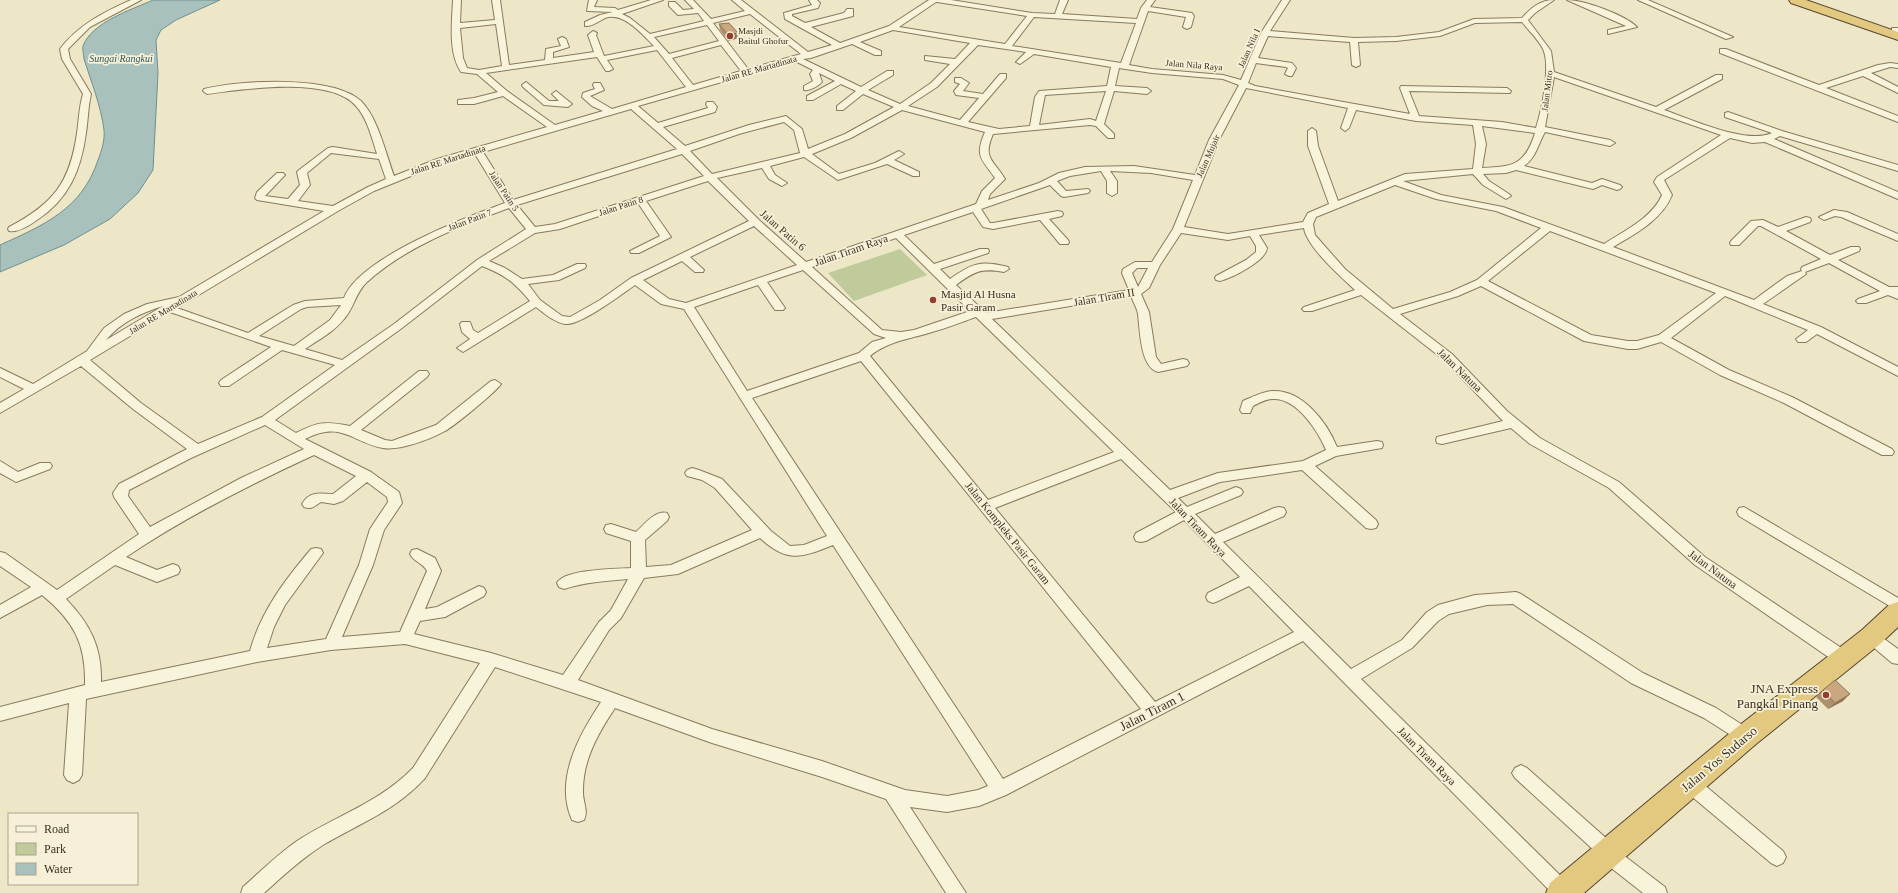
<svg xmlns="http://www.w3.org/2000/svg" width="1898" height="893" font-family="Georgia,serif">
  <rect width="100%" height="100%" fill="#ede7c8"/>
  <path fill="#c0cb9c" d="M900,249L927,275L854,301L828,273Z"/>
  <path fill="#a9c1bd" stroke="#6f908c" d="M153,0H220L176,20L161,30L156,40L158,73L153,170L138,193L110,219L64,245L0,272V245C44,225 82,209 98,160C102,150 105,139 104,130C101,106 91,81 84,59C84,55 82,50 83,46C92,22 131,10 153,0Z"/>
  <g fill="none" stroke-linecap="round" stroke-linejoin="round">
    <g stroke="#897a5d" stroke-width="2">
      <g id="minor">
        <path d="M131,0H141L90,27L68,49L70,59L91,94C88,107 88,120 86,133C81,170 69,199 37,220C30,225 18,233 9,231L8,229L9,227C53,204 70,183 77,133C79,120 79,107 83,94L62,59L60,49C78,25 104,12 131,0Z"/>
        <path d="M453,0H461L460,23L495,20L492,0H500L509,65L545,60L546,49L561,46L558,39L562,37L566,39L569,47L553,52V58L594,52L588,35L593,31L597,33L596,35L604,56L654,46C643,35 623,11 605,18C599,21 592,27 585,26V22L600,15L613,12L587,11L589,0H597L594,7L615,8L618,10L651,0H663L622,14L630,18L650,34L704,21L698,13L678,15L669,6V2H675L683,10L694,9L685,0H693L711,19L745,11L732,0H741L808,52L832,45L785,19L784,13L812,5L809,0H817L820,3L818,8L792,14V16L805,23L844,13L847,9H853V16L811,27L840,43L889,26L929,0H951L1032,13L1055,14L1060,0H1068L1062,14L1137,19L1141,8L1147,0H1155L1150,7L1192,13L1194,16L1191,27L1187,29L1183,27L1186,17L1148,11L1129,65L1152,69L1223,75L1241,80L1261,33L1282,0H1290L1270,31L1354,38L1396,37L1439,32L1474,19L1522,18C1531,8 1540,0 1554,0L1535,13L1528,20L1551,51L1554,72L1656,107L1716,75H1722V79L1664,110C1691,119 1746,145 1772,133L1725,117V113L1728,112L1782,131L1898,165V171L1780,136L1774,139L1898,192V199L1765,142L1752,143L1730,138L1664,180L1672,195C1662,220 1635,234 1613,247L1754,300L1787,276L1802,271L1801,269L1802,267L1821,259L1761,226H1758L1739,245H1731L1730,243L1731,241L1751,221L1763,220L1778,227L1806,217L1810,218L1811,220L1810,222L1786,231L1830,255L1851,247H1859L1860,249L1859,251L1838,260L1889,287H1898V299L1888,295L1866,303H1858L1856,301L1858,299L1880,291L1829,263L1805,272L1806,274L1763,304L1821,327L1898,367V376L1817,334L1806,342H1798L1796,339L1808,330L1725,296L1671,338L1729,370L1792,397L1892,449L1894,452L1892,455H1882L1784,403L1720,375L1661,342L1637,349H1628L1584,341L1481,286L1458,296L1400,314L1452,354L1507,411L1540,438L1619,482L1705,557L1849,653L1851,658L1849,663L1843,664L1837,663L1695,565L1609,488L1530,444L1511,428L1442,444L1437,443L1436,440L1437,437L1503,421L1444,360L1361,295L1312,311H1304L1302,309L1304,307L1355,290C1341,277 1306,246 1304,228L1259,235L1267,248C1266,261 1232,278 1220,281L1216,280L1215,278L1216,276L1246,260L1256,252V246L1250,236L1228,240L1181,233L1160,265L1149,288L1141,294L1149,312L1156,357L1161,364L1183,359L1187,360L1189,363L1187,366L1158,372C1140,367 1140,330 1138,314C1137,308 1133,302 1131,296L992,319L1170,490L1218,473L1303,461L1326,450C1318,431 1297,398 1273,399C1266,399 1259,403 1253,406L1250,413H1242L1240,410L1243,401C1252,397 1262,392 1272,391C1302,389 1327,422 1337,447L1377,441L1382,442L1383,445L1382,448L1336,456L1315,466L1376,520L1378,524L1376,528L1371,529L1366,528L1302,470L1220,482L1178,498L1187,507L1231,489L1236,487L1241,489L1243,492L1241,495L1195,514L1215,534L1274,508L1279,507L1284,508L1286,512L1284,516L1223,542L1351,669L1402,640L1427,612L1438,605L1475,595L1516,592L1521,594L1643,673L1716,708L1752,731L1754,736L1752,741L1746,743L1740,741L1704,718L1631,683L1513,604L1487,605L1449,614L1438,621L1412,648L1361,679L1570,885L1571,893H1552L1303,641L1006,795L979,806L947,812L910,807L966,893H946L886,799L822,777L712,743L615,708C599,732 583,759 583,790C582,801 589,810 584,820L578,822L572,820C554,780 579,735 601,702L495,667L425,778C395,811 360,823 323,845C301,859 283,876 264,893H241L243,887C261,871 278,854 297,841C337,815 379,803 413,768L480,663L405,644L331,650L257,662L86,699L82,775L79,780L73,783L67,780L64,775L69,703L0,721V707L85,685C86,644 74,621 42,595L0,618V605L31,587L0,566V552L5,553L57,590L139,534L114,497L113,493L119,484L187,449L133,409L81,366L0,413V403L24,389L0,377V368L33,384L87,351L104,328L124,314L147,304L179,297L324,211L257,200L255,198L257,192L277,173H283L285,175L265,196L288,199L300,185L297,172L299,170L328,148L333,147L377,154C372,138 367,118 356,106C330,76 243,89 207,94L203,91L204,89C240,80 333,75 361,101C378,118 386,154 394,176L437,159L547,127L503,96L474,104H458V100L474,98L498,92L477,74L461,72C448,53 452,22 453,0ZM936,2H937L1027,16L1005,44L899,27ZM750,14L801,54L748,69L713,23ZM1034,17L1136,23L1121,63L1012,46ZM1522,22C1529,31 1538,39 1543,49C1551,66 1542,109 1536,128L1502,122L1419,116L1409,91L1510,93L1511,91L1507,88L1401,86L1400,88L1410,114L1255,86L1248,83L1256,63L1286,67L1288,68L1285,74L1289,76H1292L1296,68L1292,63L1258,58L1268,36L1350,42L1352,65L1356,67L1360,65L1358,42L1396,41L1440,36L1475,23ZM496,24L502,66L479,70L467,68L463,58L460,28ZM707,25L719,41L669,54L654,37ZM893,30L970,43L955,59L925,56V60L950,64L931,83L900,104L868,90L893,75V71H887L861,87L803,59L811,58L852,44L875,55H881V51L860,42ZM721,45L741,71L693,85L672,58ZM978,45L1026,52L1016,62L1020,64L1034,54L1111,67L1107,86L1039,91L1035,97L1030,126L999,129L968,122L1006,78V74H1000L983,94L963,91L969,83L961,78H955V82L960,84L954,91L956,95L979,98L960,120L908,106L937,87ZM657,50L686,87L612,109L590,96L604,90L600,83H594L593,85L595,89L583,93L582,97L592,106L603,111L555,125L507,91L486,73L597,57L606,71H609L613,69L607,60ZM795,61L813,70L810,74L813,81L804,86V90C810,91 818,86 822,82L819,73L835,81L807,96V100H813L841,84L856,91L837,106V110H843L863,94L894,107L845,134L808,149L802,129L786,116L749,125L685,146L663,127L715,112L717,107L713,102H707L706,104L708,108L658,123L638,106ZM1119,68L1152,73L1223,79L1239,85L1209,140L1195,175L1134,166L1085,167L1059,173L1039,183L988,200L990,194L1005,179C994,160 982,159 993,134L1090,125L1096,126L1108,138H1114V134L1104,124L1114,91L1147,94L1151,91L1147,88L1115,86ZM1554,77L1721,135L1657,177L1654,182L1662,195C1652,218 1624,231 1604,244L1503,207L1441,195L1403,181L1473,174L1483,185L1506,199L1511,196L1509,194L1489,181L1483,174L1506,173L1516,170L1593,189L1602,185L1617,190L1620,189L1622,187L1620,185L1602,179L1592,183L1524,166C1536,158 1538,144 1545,132L1610,146L1615,143L1610,140L1545,127ZM1246,88L1348,108L1341,128L1345,131L1349,128L1356,110L1416,121L1473,125L1476,144L1473,169L1405,174L1338,201L1318,146L1316,131L1312,128L1308,131V146L1329,204L1308,213L1303,222L1228,234L1184,227L1219,140ZM1106,91L1096,121L1090,119L1039,125L1045,95ZM631,109L677,149L513,200L483,152ZM902,110L985,132C974,157 982,159 995,178L982,191L976,204L806,262L759,220L717,178L762,168L769,179L782,186L787,183L775,175L770,166L804,157L838,180L887,164L913,176H919V172L894,160L904,154L899,151L875,163L839,174L812,154L851,138ZM784,122L794,130L800,153L712,174L690,151L739,134ZM1482,126L1535,133C1525,165 1513,167 1482,168L1486,144ZM331,153L379,159L386,179L368,187L333,206L298,201L310,185L307,173ZM475,154L505,203C466,217 359,258 344,298L305,301L293,305L248,333L177,308L338,211L374,191L443,163ZM682,154L704,176L555,224L535,227L517,205ZM1101,171L1107,181V193L1112,196L1117,193V181L1110,171L1151,173L1193,180L1173,229L1152,262H1135L1123,269L1122,273L1129,290L986,313L956,285C975,271 981,268 1004,272L1009,269L1008,267C981,260 972,263 950,279L940,269L988,253L989,251L988,249H980L934,264L904,235L973,212L983,227L993,229L1040,220L1060,244H1068L1069,242L1068,240L1049,219L1062,216L1063,214L1062,212L1058,211L993,223H990L981,209L1050,185L1061,196L1064,197L1088,193L1090,191L1088,189L1066,191L1057,181L1070,176ZM708,181L749,221L631,278L600,300L570,317L562,316L540,300L528,284L559,280L585,268L586,266L585,264H577L553,275L522,279L505,268L489,261L535,233L560,229L638,203L660,236L630,251L631,253H639L671,237L646,201ZM1395,185L1436,199L1496,211L1541,228L1477,280L1450,292L1393,309L1345,269L1315,235L1313,224L1316,217ZM509,208L526,229L477,260L394,324L342,360L305,349C318,340 334,332 344,319C354,308 355,294 366,283C405,247 460,226 509,208ZM754,226L797,265L686,303L669,299L643,280L682,261L695,272H703L704,270L690,257ZM1550,231L1716,293L1659,335L1637,341H1628L1591,335L1488,281ZM896,238L970,311L914,330L901,332L882,330L812,267ZM482,266C505,275 514,282 530,301L478,333L473,330L470,322H462L460,324L462,332L470,339L457,348L463,352L536,307C545,314 554,322 565,324C580,326 622,294 635,285L661,304L684,309L827,536L804,545L790,546L771,531L722,479L699,470L692,468L687,470L685,473L687,476L702,480L715,488L752,530L671,565L646,567L645,540L667,521L669,517L667,513C655,510 644,525 636,532L611,524L606,525L604,529L606,533L631,541V568C615,569 564,569 557,583L559,587L564,589C585,582 606,581 628,579L611,610L599,622L563,675L491,653L414,634L420,621L445,617L484,596L486,592L484,588L479,586L437,607L425,609L441,571L435,558L417,549L412,550L410,554C414,562 423,563 427,571L400,632L342,637L373,565L384,530L402,503L399,492L371,472L305,439C342,420 351,442 383,448C399,451 431,439 445,431C453,427 497,391 501,384L495,380L491,381L436,425L392,441L385,440L361,430L427,377L429,374L427,371H419L350,426C325,421 318,422 296,433L275,420L402,328ZM1137,268H1148L1138,287L1132,273ZM803,270L874,334L886,338L872,342L859,353L747,391L694,307L758,285L775,310H783L785,308L767,282ZM341,305L330,320L294,346L259,336L301,309L307,307ZM163,306L106,340C121,322 141,313 163,306ZM170,312L271,347L221,380L219,383L221,386H229L282,350L335,365L262,417L198,444L141,403L90,360ZM976,317L1114,452L988,500L870,356C888,341 910,339 932,332C947,328 961,322 976,317ZM861,361L1141,709L1003,779L752,398ZM265,425L304,449L241,478L150,527L128,496L129,490L191,458ZM314,455L356,476L333,494C321,494 310,490 302,504L304,507C312,510 314,506 321,502L334,504L343,501L367,482L387,497L388,502L370,529L359,565L326,639L267,648L274,627L285,605L323,553L321,549L316,548L311,549C285,580 261,611 250,651L101,682C102,647 90,624 66,599L115,565L157,582L178,574L180,570L178,566L173,564L157,570L126,557C185,517 249,485 314,455ZM1121,459L1176,512L1136,533L1134,537L1136,541L1141,542L1146,541L1184,520L1240,577L1208,593L1206,597L1208,601L1213,603L1218,601L1249,586L1294,632L1155,702L995,508ZM760,538C787,563 801,558 833,545L988,786L978,790L947,796L905,790L822,761L712,729L578,680L609,630L621,618L644,578L678,574Z"/>
        <path d="M1567,0C1584,0 1625,15 1637,27L1608,34V30L1626,26Z"/>
        <path d="M1638,0H1648L1733,37L1726,39Z"/>
        <rect x="1892" y="28" width="6" height="4"/>
        <path d="M1720,49H1726L1819,85L1878,65L1890,63L1898,64V68L1890,67L1871,73L1898,87V93L1863,76L1826,88L1898,116V122L1720,53Z"/>
        <path d="M526,82L549,101H559L552,94L556,91L572,104L568,107L544,105L523,87L522,85Z"/>
        <path d="M1834,210L1847,212L1898,234V241L1841,217L1835,216L1824,220L1819,217Z"/>
        <path d="M0,461L18,472L40,463H50L52,466L50,469L16,482L0,473Z"/>
        <path d="M1744,507L1898,598V611L1739,516L1737,512L1739,508Z"/>
        <path d="M1871,631L1876,633L1898,649V664L1892,663L1866,641L1863,637L1866,633Z"/>
        <path d="M1521,765L1527,768L1615,846L1618,851L1665,887L1667,893H1643L1601,860L1598,854L1515,778L1512,773L1515,768Z"/>
        <path d="M1690,776L1696,778L1783,851L1786,857L1783,863L1777,866L1771,863L1684,790L1681,784L1684,778Z"/>
      </g>
    </g>
    <g stroke="#574731" stroke-width="2">
      <g id="trunk">
        <path d="M1789,0H1806L1898,32V40L1791,3Z"/>
        <path d="M1898,602V627L1880,644L1756,744L1584,893H1546L1550,883L1736,728L1862,630L1889,605Z"/>
      </g>
    </g>
    <use href="#minor" fill="#f8f3db" fill-rule="evenodd"/>
    <use href="#trunk" fill="#e3c880" fill-rule="evenodd"/>
  </g>
  <g fill="#ae906d">
    <path d="M719,24L738,33L739,38L728,41L720,30Z"/>
    <path d="M1823,690L1843,701L1828,709L1816,697Z"/>
  </g>
  <g fill="#8d7559">
    <path d="M738,33L739,38L728,41V35Z"/>
    <path d="M1850,694L1843,701L1828,709L1835,703Z"/>
  </g>
  <g fill="#caa77f" stroke="#8d7559">
    <path d="M729,23L738,33L728,35L719,24Z"/>
    <path d="M1835,680L1850,694L1835,703L1823,690Z"/>
  </g>
  <g fill="#963b2f" stroke="#f5f0d7" stroke-width="1.5">
    <circle cx="730" cy="36" r="4"/>
    <circle cx="933" cy="300" r="4"/>
    <circle cx="1826" cy="695" r="4"/>
  </g>
  <g text-anchor="middle" dominant-baseline="central" stroke-width="3.5" stroke-linejoin="round" paint-order="stroke">
    <g font-size="9" fill="#3a3020" stroke="#f5f0d7" text-anchor="start">
      <text x="738" y="31">Masjdi<tspan x="738" dy="10">Baitul Ghofur</tspan></text>
    </g>
    <g font-size="9" fill="#3a3020" stroke="#f5f0d7">
      <text transform="translate(1249 48) rotate(-66)">Jalan Nila I</text>
      <text transform="translate(1194 65) rotate(5)">Jalan Nila Raya</text>
      <text transform="translate(759 69) rotate(-16)">Jalan RE Martadinata</text>
      <text transform="translate(1547 91) rotate(-83)">Jalan Mitro</text>
      <text transform="translate(1208 156) rotate(-66)">Jalan Mujair</text>
      <text transform="translate(448 160) rotate(-18)">Jalan RE Martadinata</text>
      <text transform="translate(504 191) rotate(56)">Jalan Patin 5</text>
      <text transform="translate(621 206) rotate(-18)">Jalan Patin 8</text>
      <text transform="translate(470 220) rotate(-21)">Jalan Patin 7</text>
      <text transform="translate(163 312) rotate(-31)">Jalan RE Martadinata</text>
    </g>
    <g font-size="10" font-style="italic" fill="#305659" stroke="#f5f0d7">
      <text x="121" y="58">Sungai Rangkui</text>
    </g>
    <g font-size="11" fill="#3a3020" stroke="#f5f0d7">
      <text transform="translate(783 230) rotate(41)">Jalan Patin 6</text>
      <text transform="translate(851 250) rotate(-19)">Jalan Tiram Raya</text>
      <text transform="translate(1104 297) rotate(-10)">Jalan Tiram II</text>
      <text transform="translate(1460 370) rotate(44)">Jalan Natuna</text>
      <text transform="translate(1198 527) rotate(46)">Jalan Tiram Raya</text>
      <text transform="translate(1008 533) rotate(51)">Jalan Kompleks Pasir Garam</text>
      <text transform="translate(1713 569) rotate(36)">Jalan Natuna</text>
      <text transform="translate(1427 756) rotate(45)">Jalan Tiram Raya</text>
    </g>
    <g font-size="11" fill="#3a3020" stroke="#f5f0d7" text-anchor="start">
      <text x="941" y="294">Masjid Al Husna<tspan x="941" dy="13">Pasir Garam</tspan></text>
    </g>
    <g font-size="13" fill="#3a3020" stroke="#f5f0d7" text-anchor="end">
      <text x="1818" y="688">JNA Express<tspan x="1818" dy="15">Pangkal Pinang</tspan></text>
    </g>
    <g font-size="13" fill="#3a3020" stroke="#f5f0d7">
      <text transform="translate(1152 711) rotate(-27)">Jalan Tiram 1</text>
      <text transform="translate(1719 759) rotate(-40)">Jalan Yos Sudarso</text>
    </g>
  </g>
  <rect x="8" y="813" width="130" height="72" fill="#f5f0d7" stroke="#aaa38e"/>
  <rect x="16" y="826" width="20" height="6" fill="#f8f3db" stroke="#aaa38e"/>
  <text x="44" y="833" font-size="12" fill="#3a3020">Road</text>
  <rect x="16" y="843" width="20" height="12" fill="#c0cb9c" stroke="#aaa38e"/>
  <text x="44" y="853" font-size="12" fill="#3a3020">Park</text>
  <rect x="16" y="863" width="20" height="12" fill="#a9c1bd" stroke="#aaa38e"/>
  <text x="44" y="873" font-size="12" fill="#3a3020">Water</text>
</svg>
